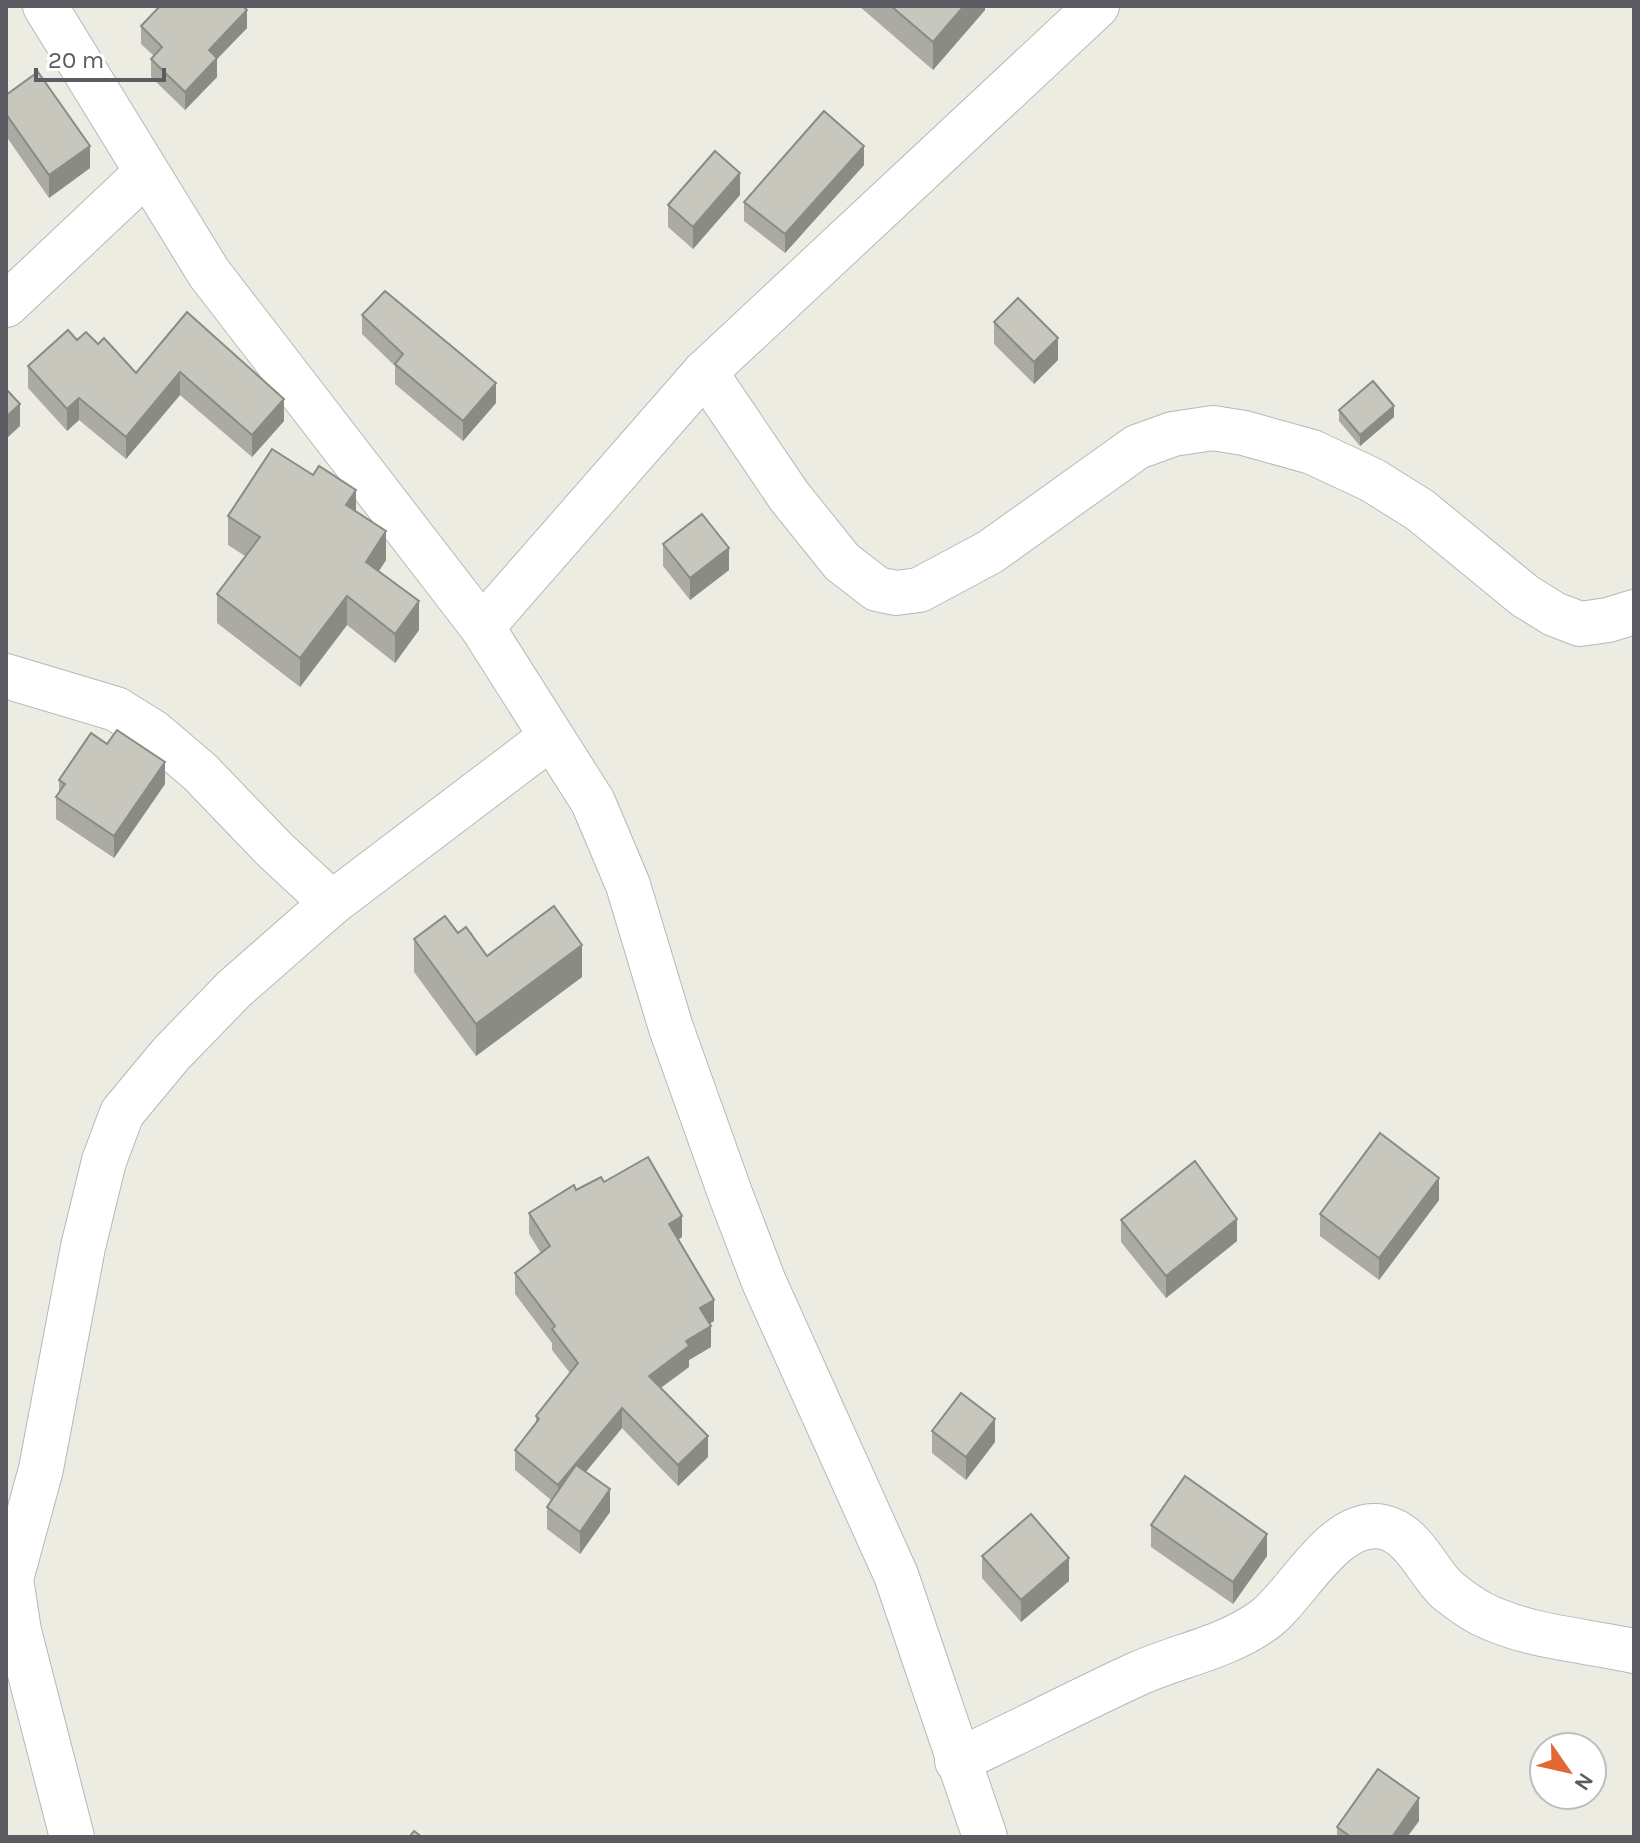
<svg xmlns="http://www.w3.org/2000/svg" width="1640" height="1843" font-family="Karla,sans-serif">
  <rect width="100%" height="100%" fill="#ecece2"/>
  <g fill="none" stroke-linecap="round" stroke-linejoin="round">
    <g stroke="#b7b8be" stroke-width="46">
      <g id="minor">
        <path d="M45,6L209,273L482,627L593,802L628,885L671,1028L731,1196L764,1282L896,1575L985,1837"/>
        <path d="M6,305L146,173"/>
        <path d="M705,372L789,496L842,562L877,589L896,593L919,590L990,552L1137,447L1173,434L1213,428L1244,433L1312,452L1372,480L1420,510L1525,596L1554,614L1580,624L1608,620L1634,612"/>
        <path d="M482,627L705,372L1097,6"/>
        <path d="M6,676L116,709L153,732L200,772L275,850L332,903"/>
        <path d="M957,1761C1017,1733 1076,1702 1137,1674C1179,1655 1225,1648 1264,1620C1297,1596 1334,1517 1383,1527C1413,1533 1427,1571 1447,1590C1457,1598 1470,1608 1482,1614C1528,1637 1583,1640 1634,1651"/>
        <path d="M72,1837L19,1631L11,1579L41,1469L83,1247L104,1161L122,1113L171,1054L234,989L332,903L551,737"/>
      </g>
    </g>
    <use href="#minor" stroke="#fff" stroke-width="44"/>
  </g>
  <g fill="#ababa3">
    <path d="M155,6H243L247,28L217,59V77L185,110L151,77V59L154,56L141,44V26L158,8Z"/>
    <path d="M859,6H985V10L933,70Z"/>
    <path d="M6,95L90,168L49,198L6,136Z"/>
    <path d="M864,165L785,253L744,221V202Z"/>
    <path d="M740,195L693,249L668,227V205Z"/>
    <path d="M187,312L284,421L252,457L180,395L126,459L79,420L67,431L28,388V366L77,340L98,344L136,373Z"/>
    <path d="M362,315L496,403L463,441L395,384V366L362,334Z"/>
    <path d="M994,322L1058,360L1034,384L994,344Z"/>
    <path d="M1339,410L1394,417L1360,446L1339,421Z"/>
    <path d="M356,512L386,560L379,571L419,630L395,663L347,625L300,687L217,623V594L245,556L228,545V516Z"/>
    <path d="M663,544L729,570L690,600L663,566Z"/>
    <path d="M59,780L165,784L114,858L56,819V797L59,793Z"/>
    <path d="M458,933L487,956L582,977L476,1056L414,972V939Z"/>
    <path d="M604,1182L682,1237L678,1240L714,1321L709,1324L711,1347L689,1360V1367L661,1388L708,1457L678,1486L622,1428L586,1472L610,1512L580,1554L547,1529V1507L551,1500L515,1470V1450L536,1424V1416L570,1373L552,1350V1343L515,1294V1273L541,1253L529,1234V1213Z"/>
    <path d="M1439,1200L1379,1280L1320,1236V1214Z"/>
    <path d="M1121,1220L1237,1241L1166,1298L1121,1242Z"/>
    <path d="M932,1431L995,1442L966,1480L932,1453Z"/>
    <path d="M1151,1525L1267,1556L1233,1604L1151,1547Z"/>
    <path d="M982,1556L1069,1581L1021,1622L982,1578Z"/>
    <path d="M1419,1821L1407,1837H1337V1827Z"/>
  </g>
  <g fill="#8b8b85">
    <path d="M964,6H985V10L933,70V42Z"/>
    <path d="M247,10V28L217,59V77L185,110V92L209,50Z"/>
    <path d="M90,146V168L49,198V175Z"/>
    <path d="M864,146V165L785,253V234Z"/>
    <path d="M740,173V195L693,249V227Z"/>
    <path d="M1058,338V360L1034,384V362Z"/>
    <path d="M180,372V395L126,459V437Z"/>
    <path d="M496,383V403L463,441V421Z"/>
    <path d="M79,398V420L67,431V409Z"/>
    <path d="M284,399V421L252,457V435Z"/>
    <path d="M20,404V426L6,439V417Z"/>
    <path d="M1394,406V417L1360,446V435Z"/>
    <path d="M356,490V519L346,505Z"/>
    <path d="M386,531V560L366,591V562Z"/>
    <path d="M729,548V570L690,600V578Z"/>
    <path d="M347,596V625L300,687V658Z"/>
    <path d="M419,601V630L395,663V634Z"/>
    <path d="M165,762V784L114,858V836Z"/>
    <path d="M582,945V977L476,1056V1024Z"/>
    <path d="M1439,1178V1200L1379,1280V1258Z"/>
    <path d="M682,1216V1237L669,1245V1224Z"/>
    <path d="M1237,1219V1241L1166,1298V1276Z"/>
    <path d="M714,1300V1321L700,1329V1308Z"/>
    <path d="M711,1326V1347L689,1360V1367L649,1396V1376L686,1341Z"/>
    <path d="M622,1408V1428L558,1505V1485Z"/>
    <path d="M995,1419V1442L966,1480V1457Z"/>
    <path d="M708,1436V1457L678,1486V1465Z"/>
    <path d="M610,1489V1512L580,1554V1532Z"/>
    <path d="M1267,1534V1556L1233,1604V1582Z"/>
    <path d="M1069,1558V1581L1021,1622V1600Z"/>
    <path d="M1419,1798V1821L1407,1837H1392Z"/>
  </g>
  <g fill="#c7c7be" stroke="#8b8b85" stroke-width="2">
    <path d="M160,6H243L247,10L209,50L217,58L185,92L151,59L162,47L141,26Z"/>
    <path d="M891,6H964L933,42Z"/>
    <path d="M38,72L90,146L49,175L6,114V95Z"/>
    <path d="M824,111L864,146L785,234L744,202Z"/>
    <path d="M715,151L740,173L693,227L668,205Z"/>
    <path d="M385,291L496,383L463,421L395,364L403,354L362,315Z"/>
    <path d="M1018,298L1058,338L1034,362L994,322Z"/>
    <path d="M187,312L284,399L252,435L180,372L126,437L79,398L67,409L28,366L68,330L77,340L86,332L98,344L104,338L136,373Z"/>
    <path d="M1373,381L1394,406L1360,435L1339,410Z"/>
    <path d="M6,389L20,404L6,417Z"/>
    <path d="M272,449L313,475L319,466L356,490L346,505L386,531L366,562L419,601L395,634L347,596L300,658L217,594L260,537L228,516Z"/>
    <path d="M702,514L729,548L690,578L663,544Z"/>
    <path d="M117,730L165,762L114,836L56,797L65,784L59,780L91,733L107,744Z"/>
    <path d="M554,906L582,945L476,1024L414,939L445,916L458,933L466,927L487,956Z"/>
    <path d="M1380,1133L1439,1178L1379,1258L1320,1214Z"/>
    <path d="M648,1157L682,1216L669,1224L714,1300L700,1308L711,1326L686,1341L689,1346L649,1376L708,1436L678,1465L622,1408L558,1485L515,1450L539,1419L536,1416L578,1363L552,1329L555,1326L515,1273L550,1246L529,1213L574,1185L576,1190L601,1177L604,1182Z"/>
    <path d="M1195,1161L1237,1219L1166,1276L1121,1220Z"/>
    <path d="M961,1393L995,1419L966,1457L932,1431Z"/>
    <path d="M576,1465L610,1489L580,1532L547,1507Z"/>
    <path d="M1185,1476L1267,1534L1233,1582L1151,1525Z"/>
    <path d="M1031,1514L1069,1558L1021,1600L982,1556Z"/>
    <path d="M1378,1769L1419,1798L1392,1837H1351L1337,1827Z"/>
    <path d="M414,1831L422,1837H409Z"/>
  </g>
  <rect width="1640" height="1843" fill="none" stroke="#5a5c62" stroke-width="16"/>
  <g transform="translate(1568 1771) rotate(124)"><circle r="38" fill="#ffffff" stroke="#bdbec0" stroke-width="2"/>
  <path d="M0-6L14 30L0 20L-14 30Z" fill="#e26733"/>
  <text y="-12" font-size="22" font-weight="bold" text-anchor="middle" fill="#5a5c62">N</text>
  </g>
  <path d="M36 68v12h128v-12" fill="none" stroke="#5a5c62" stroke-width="4"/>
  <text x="48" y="68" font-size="24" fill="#5a5c62" stroke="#ffffff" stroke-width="6" paint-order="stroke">20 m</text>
</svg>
